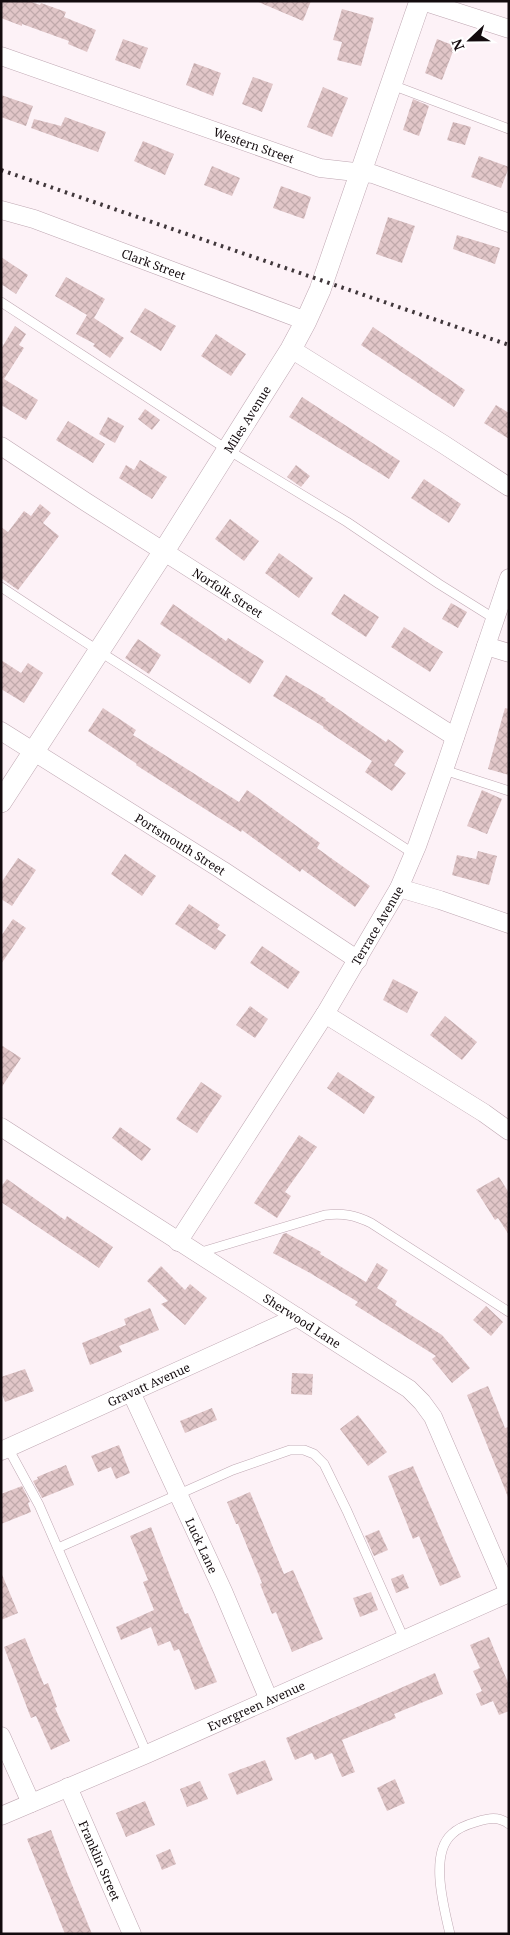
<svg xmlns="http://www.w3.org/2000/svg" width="510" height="1935" font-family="'Noto Serif',serif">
  <defs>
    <pattern id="building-cross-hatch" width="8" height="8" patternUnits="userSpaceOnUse" patternTransform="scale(1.25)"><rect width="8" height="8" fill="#e1c6c8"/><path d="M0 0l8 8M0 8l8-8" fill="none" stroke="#c0a9ab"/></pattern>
  </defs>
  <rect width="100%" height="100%" fill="#fdf2f7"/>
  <g fill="url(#building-cross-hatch)">
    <path d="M1,1H29L40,5L41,3L66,12L64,17L96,30L87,52L68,44L69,41L22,24V26L1,18Z"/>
    <path d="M256,1H311L303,21Z"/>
    <path d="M342,9L374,18L361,66L337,60L342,42L333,40Z"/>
    <path d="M123,39L148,48L140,69L115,60Z"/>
    <path d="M437,39L455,46L442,80L425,73Z"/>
    <path d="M194,63L221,73L213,96L186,85Z"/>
    <path d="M253,77L273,84L262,112L242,104Z"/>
    <path d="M323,87L348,98L332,137L307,127Z"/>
    <path d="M1,95L33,106L26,126L1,117Z"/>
    <path d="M413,99L429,106L419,136L403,130Z"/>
    <path d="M65,117L106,132L98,152L31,128L34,119L61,126Z"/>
    <path d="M453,122L471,127L465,145L447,140Z"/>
    <path d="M143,141L174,154L165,175L134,161Z"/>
    <path d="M479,156L509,167L501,188L471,177Z"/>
    <path d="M212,166L240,178L232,196L204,185Z"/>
    <path d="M281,186L311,197L304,219L273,208Z"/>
    <path d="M388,217L415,226L402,263L376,254Z"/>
    <path d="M457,235L500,248L495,264L453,249Z"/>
    <path d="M1,257L28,275L16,294L1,284Z"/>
    <path d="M66,277L105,299L94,318L124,338L110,358L93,346L95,344L76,334L87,315L55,296Z"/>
    <path d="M145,308L176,326L161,351L130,332Z"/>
    <path d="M15,326L26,334L19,345L24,348L4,379L38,400L26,420L1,405V349Z"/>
    <path d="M373,327L465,390L454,407L361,345Z"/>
    <path d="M216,334L246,354L231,376L201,356Z"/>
    <path d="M302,397L400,461L389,479L289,417Z"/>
    <path d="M496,405L509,413V439L484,423Z"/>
    <path d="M145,409L160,420L152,430L138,419Z"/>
    <path d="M108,417L124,426L115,443L99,434Z"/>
    <path d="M68,421L105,444L93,463L56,440Z"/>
    <path d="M140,460L167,477L152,499L119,478L126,465L134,470Z"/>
    <path d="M296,465L310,476L301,487L287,477Z"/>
    <path d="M424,479L461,504L449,523L411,498Z"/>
    <path d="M40,504L51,513L43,523L59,536L18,590L1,578V527L8,532L24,511L31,516Z"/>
    <path d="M230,519L259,541L244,561L215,539Z"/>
    <path d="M279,553L313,578L299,598L265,573Z"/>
    <path d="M344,594L379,617L366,637L331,614Z"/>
    <path d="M451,603L467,612L458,628L442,619Z"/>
    <path d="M173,604L226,641L228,638L264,661L250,684L160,624Z"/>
    <path d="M404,627L443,652L430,672L391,647Z"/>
    <path d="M138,639L161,655L149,674L125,658Z"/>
    <path d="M1,660L21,673L28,663L43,673L24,703L1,689Z"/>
    <path d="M286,675L326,699L325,700L386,742L388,739L404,751L394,765L406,773L392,791L365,772L372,761L323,728L324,727L273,696Z"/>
    <path d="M103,708L136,730L133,735L239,802L247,790L320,843L317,848L370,886L355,907L302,869L300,872L242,830L241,832L136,765L137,764L88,731Z"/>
    <path d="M505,708L509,709V775L488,769Z"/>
    <path d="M482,790L502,799L487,834L467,826Z"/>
    <path d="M478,851L497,856L489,885L452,875L457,855L476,859Z"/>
    <path d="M125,854L156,876L142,896L111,874Z"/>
    <path d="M18,858L36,870L12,906L1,899V883Z"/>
    <path d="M189,904L220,925L217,929L226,935L215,950L175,924Z"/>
    <path d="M13,919L26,928L1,964V936Z"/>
    <path d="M262,946L300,972L288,989L250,963Z"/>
    <path d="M393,979L418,992L407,1013L383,1000Z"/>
    <path d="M250,1006L268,1019L255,1038L236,1025Z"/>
    <path d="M445,1016L477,1042L462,1060L430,1035Z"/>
    <path d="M1,1045L21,1058L1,1088Z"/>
    <path d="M338,1072L375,1097L364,1114L327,1088Z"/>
    <path d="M201,1082L222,1096L197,1133L176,1119Z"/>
    <path d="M120,1127L151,1149L142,1161L112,1138Z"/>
    <path d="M299,1135L317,1147L285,1192L291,1196L277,1218L254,1203Z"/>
    <path d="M499,1177L509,1193V1235L498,1218L495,1220L476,1190Z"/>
    <path d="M7,1179L65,1220L67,1216L113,1247L99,1268L1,1202V1187Z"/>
    <path d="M286,1233L321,1252L320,1254L366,1282L377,1263L388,1270L377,1288L397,1301L395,1305L442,1335L470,1368L452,1383L432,1359L436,1356L355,1305L358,1302L310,1273L273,1253L283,1234Z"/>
    <path d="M161,1266L185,1290L190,1284L207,1298L185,1325L161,1304L168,1301L147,1281Z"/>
    <path d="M486,1306L503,1322L491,1336L473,1320Z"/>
    <path d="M150,1308L159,1330L119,1346L122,1352L90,1365L82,1343L126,1325L124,1319Z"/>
    <path d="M25,1369L34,1391L5,1402L1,1392V1377Z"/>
    <path d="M292,1373L313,1374L312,1395L291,1394Z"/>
    <path d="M488,1386L505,1428L509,1427L508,1497L467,1395Z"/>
    <path d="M212,1408L217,1420L185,1433L180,1421Z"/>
    <path d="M358,1415L387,1452L368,1466L340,1429Z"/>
    <path d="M119,1445L130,1473L116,1479L111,1467L98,1472L91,1456Z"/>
    <path d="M66,1465L74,1485L42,1498L33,1481L38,1479L37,1477Z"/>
    <path d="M413,1466L461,1577L440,1586L419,1536L413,1539L388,1476Z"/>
    <path d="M22,1486L30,1502L28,1503L31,1512L1,1524V1494Z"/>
    <path d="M250,1492L284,1574L293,1570L323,1639L292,1652L276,1612L272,1614L260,1584L262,1583L238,1524H236L227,1502Z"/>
    <path d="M151,1527L185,1614L188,1613L217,1682L195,1690L179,1649L174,1651L170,1641L158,1646L151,1627L121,1640L116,1627L154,1610L143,1582L148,1580L130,1536Z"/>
    <path d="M379,1530L388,1550L374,1556L365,1536Z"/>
    <path d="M1,1572L18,1613L1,1620Z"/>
    <path d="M403,1574L409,1588L396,1593L391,1579Z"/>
    <path d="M371,1592L378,1610L360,1617L353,1598Z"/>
    <path d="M489,1637L509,1685V1711L499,1715L493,1701L481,1706L476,1694L482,1691L473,1671L480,1668L470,1645Z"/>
    <path d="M25,1638L44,1685L48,1683L57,1707L55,1708L70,1741L51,1750L36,1716L31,1718L4,1647Z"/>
    <path d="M435,1673L443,1694L394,1714L396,1718L342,1740L355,1772L342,1777L332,1753L315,1760L312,1753L295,1760L286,1738Z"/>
    <path d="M265,1760L273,1780L237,1795L228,1774Z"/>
    <path d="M395,1779L405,1803L387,1811L377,1788Z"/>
    <path d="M200,1781L208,1799L187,1807L180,1789Z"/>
    <path d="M145,1801L155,1825L126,1837L116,1813Z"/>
    <path d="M51,1830L66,1870L92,1934H65L27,1839Z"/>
    <path d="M170,1849L176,1864L162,1870L156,1855Z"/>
  </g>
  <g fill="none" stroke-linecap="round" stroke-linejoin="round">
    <g stroke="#bfa7b2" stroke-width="10">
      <g id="service">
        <path d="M392,85L509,129"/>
        <path d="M1,302L228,450L347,522L439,584L495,619"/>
        <path d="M1,587C138,678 277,764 414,854"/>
        <path d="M444,770L509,791"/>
        <path d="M198,1253L325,1215C343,1213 355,1215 371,1223L509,1312"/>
        <path d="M8,1448L39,1505L147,1754"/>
        <path d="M58,1548L233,1470L290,1450H304L314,1454L324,1464L347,1511L404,1639"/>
        <path d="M450,1934C444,1908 429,1854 452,1834C458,1828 469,1824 476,1822C489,1818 498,1816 509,1824"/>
      </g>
    </g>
    <g stroke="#bfa7b2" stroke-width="19">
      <g id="minor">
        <path d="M422,1L509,29"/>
        <path id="s1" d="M1,56L320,168L373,174L509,223"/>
        <path id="s2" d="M1,210L34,219L306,321"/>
        <path d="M291,349L443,444L509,487"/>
        <path id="s3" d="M1,446L86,502L455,737"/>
        <path d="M486,646L509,653"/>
        <path id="s4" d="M1,731L222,870L358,960"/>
        <path d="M399,888L440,900L509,924"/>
        <path d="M325,1014L484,1113L509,1131"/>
        <path id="s5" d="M1,1127L409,1389L422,1402L433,1417L509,1593"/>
        <path id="s6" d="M178,1242L325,1014L399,888L417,846L444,770L509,578"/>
        <path id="s7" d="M131,1392L223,1591L269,1700"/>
        <path id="s8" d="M1,1451L297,1317"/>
        <path d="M1,1736L31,1803"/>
        <path id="s9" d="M68,1787L132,1934"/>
        <path id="s10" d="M1,1816L147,1754L509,1593"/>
      </g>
    </g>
    <g stroke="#bfa7b2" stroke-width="22">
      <g id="tertiary">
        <path id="s11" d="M1,802L164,551L291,349L306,321L320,290L420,1"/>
      </g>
    </g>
    <use href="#service" stroke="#fff" stroke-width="9"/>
    <use href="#minor" stroke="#fff" stroke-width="18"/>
    <use href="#tertiary" stroke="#fff" stroke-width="21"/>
    <path stroke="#40373b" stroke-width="4" stroke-dasharray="2.5 5" stroke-linecap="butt" d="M1,170L509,345"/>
  </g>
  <g text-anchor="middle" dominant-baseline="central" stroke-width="5" stroke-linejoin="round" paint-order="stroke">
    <g font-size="12" fill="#130b0e" stroke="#fff">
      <text stroke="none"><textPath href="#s1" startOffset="268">Western Street</textPath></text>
      <text stroke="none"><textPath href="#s2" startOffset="162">Clark Street</textPath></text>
      <text stroke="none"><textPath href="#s11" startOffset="455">Miles Avenue</textPath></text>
      <text stroke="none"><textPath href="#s3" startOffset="270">Norfolk Street</textPath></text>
      <text stroke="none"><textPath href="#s4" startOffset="212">Portsmouth Street</textPath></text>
      <text stroke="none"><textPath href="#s6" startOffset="374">Terrace Avenue</textPath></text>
      <text stroke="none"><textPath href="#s5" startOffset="358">Sherwood Lane</textPath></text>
      <text stroke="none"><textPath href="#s8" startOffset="162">Gravatt Avenue</textPath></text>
      <text stroke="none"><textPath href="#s7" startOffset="169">Luck Lane</textPath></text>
      <text stroke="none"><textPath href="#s10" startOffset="278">Evergreen Avenue</textPath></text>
      <text stroke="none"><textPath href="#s9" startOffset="80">Franklin Street</textPath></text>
    </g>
  </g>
  <rect width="510" height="1935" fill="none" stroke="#130b0e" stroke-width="5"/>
  <g transform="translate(470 40) rotate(248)" stroke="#ffffff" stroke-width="4" paint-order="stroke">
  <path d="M0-4L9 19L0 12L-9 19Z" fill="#130b0e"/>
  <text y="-8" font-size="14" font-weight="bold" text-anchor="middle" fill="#130b0e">N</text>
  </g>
</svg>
